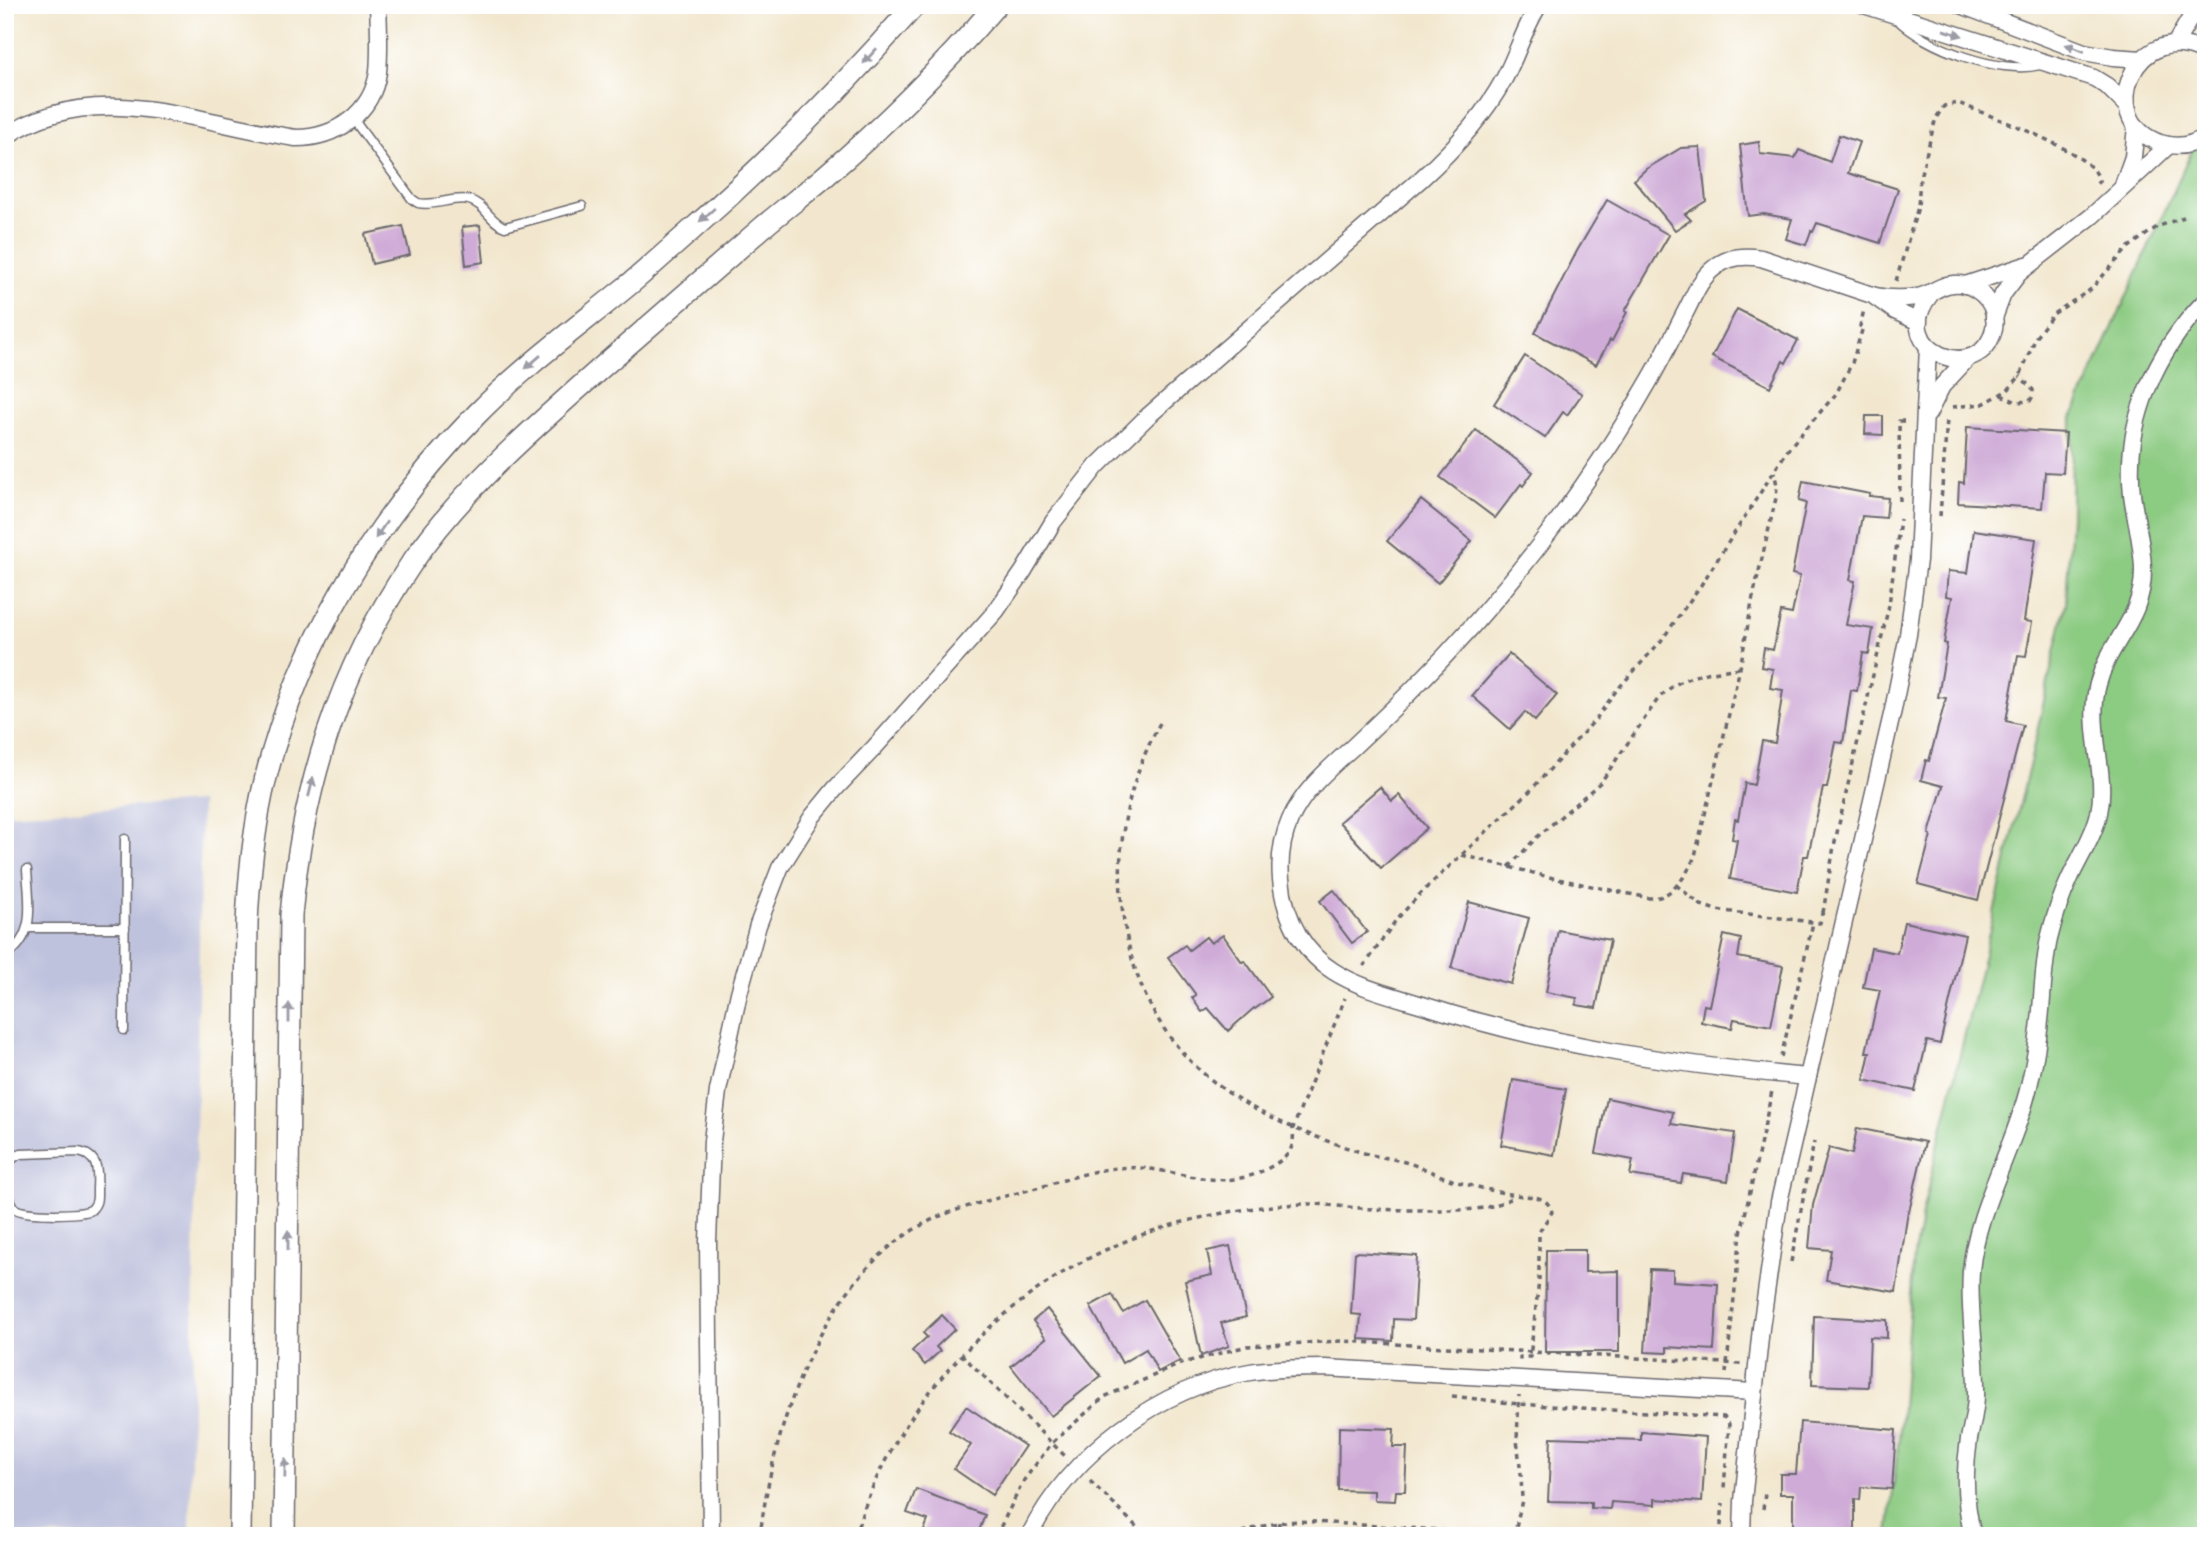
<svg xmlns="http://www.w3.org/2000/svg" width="2211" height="1541" font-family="'Comic Neue',sans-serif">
  <rect width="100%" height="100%" fill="#fff"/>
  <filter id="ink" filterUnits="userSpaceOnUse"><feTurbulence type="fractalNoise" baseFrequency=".0143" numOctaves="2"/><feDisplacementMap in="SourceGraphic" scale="14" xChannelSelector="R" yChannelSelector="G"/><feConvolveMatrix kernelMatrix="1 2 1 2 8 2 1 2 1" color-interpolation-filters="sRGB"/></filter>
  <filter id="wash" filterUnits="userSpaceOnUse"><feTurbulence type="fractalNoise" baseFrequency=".00686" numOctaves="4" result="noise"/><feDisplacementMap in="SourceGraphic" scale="28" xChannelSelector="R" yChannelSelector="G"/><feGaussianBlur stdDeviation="1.57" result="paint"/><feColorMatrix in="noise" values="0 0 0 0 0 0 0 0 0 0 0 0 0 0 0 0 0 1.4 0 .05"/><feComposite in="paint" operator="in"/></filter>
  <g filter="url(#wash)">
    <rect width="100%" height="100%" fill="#f2e7ce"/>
    <path fill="#bfc2dd" d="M201,802L190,1536H5V814Z"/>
    <path fill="#8ccb82" stroke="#57765e" stroke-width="2" d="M2206,119V1536H1888L1901,1419L1914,1255L1923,1209L2032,754L2066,603L2071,517L2072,418Z"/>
    <g id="blocks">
      <g fill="#cfabd7">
        <path d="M1839,135L1859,142L1848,173L1898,189L1880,243L1817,223L1813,232L1811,231L1806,245L1786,239L1792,219L1764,214L1748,216L1740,145L1759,142L1760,154L1795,158L1799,150L1830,162Z"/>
        <path d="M1700,147L1706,201L1685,214L1691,220L1675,230L1634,180L1646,169L1681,148Z"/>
        <path d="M1607,200L1669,235L1625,311L1627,312L1612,341L1610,340L1596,365L1535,333L1577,251Z"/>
        <path d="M480,225L484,262L466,265L462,227Z"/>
        <path d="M403,226L410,255L372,264L365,234Z"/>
        <path d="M1737,309L1798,340L1786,363L1783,361L1770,387L1712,357Z"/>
        <path d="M1525,356L1582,394L1567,415L1563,412L1545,438L1494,404Z"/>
        <path d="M1866,416H1883V435L1865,434Z"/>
        <path d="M1967,427L2066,433L2063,473L2045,472L2042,508L1958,503L1959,482L1964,483Z"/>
        <path d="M1476,430L1533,472L1523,486L1521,484L1495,518L1440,477Z"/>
        <path d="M1803,481L1870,494L1869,496L1888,498L1886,518L1862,516L1850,580L1855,581L1846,625L1873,629L1869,654L1863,653L1857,691L1851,690L1843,743L1836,742L1827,788H1823L1808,856H1804L1797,892L1730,879L1737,840L1732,839L1735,819L1738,820L1745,783L1754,785L1762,741L1775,743L1783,690L1770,688L1773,669L1761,667L1764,648L1773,650L1781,612L1792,614L1800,576L1792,574L1806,503L1799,501Z"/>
        <path d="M1421,500L1472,541L1438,583L1387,541Z"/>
        <path d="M1974,530L2036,539L2024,621L2032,622L2026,656L2018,655L2006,721L2023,725L1978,900L1918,884L1931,835L1929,834L1943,786L1921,780L1926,760L1929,761L1946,698L1938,697L1947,644L1944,643L1952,597L1946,596L1948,571L1968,573Z"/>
        <path d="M1509,654L1557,695L1535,721L1525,712L1510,729L1472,696Z"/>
        <path d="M1380,787L1392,801L1399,795L1427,828L1381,868L1339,822Z"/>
        <path d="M1334,890L1367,932L1352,943L1320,901Z"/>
        <path d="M1469,902L1529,918L1511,984L1451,968Z"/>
        <path d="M1904,922L1965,935L1940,1044L1927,1041L1915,1091L1864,1080L1870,1052H1866L1880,990L1863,987L1871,948L1897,953Z"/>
        <path d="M1558,930L1610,940L1596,1008L1576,1005L1577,998L1546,992Z"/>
        <path d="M1223,935L1242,962L1245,961L1271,997L1255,1009L1254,1008L1228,1031L1208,1008L1202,1012L1192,998L1196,995L1168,957L1185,945L1189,950L1206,937L1211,943Z"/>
        <path d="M1724,935L1741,939L1738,957L1783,966L1771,1026L1734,1019L1732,1028L1701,1022L1704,1005L1709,1006Z"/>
        <path d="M1513,1080L1566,1089L1554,1155L1501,1145Z"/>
        <path d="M1607,1098L1673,1112L1671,1124L1735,1133L1728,1181L1683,1174L1681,1183L1630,1175L1633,1160L1596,1153Z"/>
        <path d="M1857,1128L1925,1142L1909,1212L1908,1211L1896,1292L1826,1280L1831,1250L1809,1248L1813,1205L1829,1148L1852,1154Z"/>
        <path d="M1230,1246L1246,1317L1221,1323L1229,1346L1201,1356L1185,1281L1212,1275L1207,1251Z"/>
        <path d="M1546,1250H1585V1272L1619,1271V1352H1545Z"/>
        <path d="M1355,1252L1417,1256L1413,1320L1394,1319L1393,1341L1359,1339L1361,1315L1351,1314Z"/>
        <path d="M1650,1269L1673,1270V1281L1718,1284L1714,1350L1667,1347V1353L1645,1352Z"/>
        <path d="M1112,1294L1123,1313L1145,1300L1180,1361L1158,1372L1146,1349L1122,1363L1090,1306Z"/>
        <path d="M1047,1309L1101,1376L1051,1416L1011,1366L1046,1338L1033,1321Z"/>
        <path d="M942,1315L955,1329L936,1347L940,1351L925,1365L912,1351L927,1337L923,1333Z"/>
        <path d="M1814,1316L1887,1320V1338L1870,1337L1868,1387L1812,1385Z"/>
        <path d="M966,1406L1025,1446L992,1495L954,1469L971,1445L949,1431Z"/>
        <path d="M1800,1422L1896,1430L1892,1489L1861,1487L1860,1500L1855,1499V1534L1793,1536V1494H1780V1474H1796Z"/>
        <path d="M1339,1427L1394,1429L1393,1447H1407L1405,1491H1396L1395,1501L1374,1500V1491L1338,1490Z"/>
        <path d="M1641,1432L1706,1437L1702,1502L1655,1499V1505L1611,1502L1610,1509L1591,1508V1502L1548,1501L1551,1437L1641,1440Z"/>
        <path d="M916,1489L985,1515L977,1536H922L928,1520L907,1513Z"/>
      </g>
    </g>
  </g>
  <g filter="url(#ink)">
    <use href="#blocks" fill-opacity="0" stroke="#6b676e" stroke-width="2"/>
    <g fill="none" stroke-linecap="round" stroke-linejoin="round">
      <g stroke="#6b676e" stroke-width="11">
        <g id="service">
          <path d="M1897,19C1925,48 2000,75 2040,65"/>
          <path d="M353,119L412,199L418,203C435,207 453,196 469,200C485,204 490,222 505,227L582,206"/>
          <path d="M29,928H125"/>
          <path d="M5,956C37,937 29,902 27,870"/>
          <path d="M124,1030L125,839"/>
          <path d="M78,1152C99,1155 98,1172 97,1189C97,1198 98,1203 91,1210C80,1215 23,1216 14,1208C6,1200 5,1174 9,1164C11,1158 16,1156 21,1154Z"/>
        </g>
      </g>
      <g stroke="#6b676e" stroke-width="19">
        <g id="minor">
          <path d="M1864,5L2094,78L2107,86L2127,106"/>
          <path d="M1961,5L2084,52L2113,57L2142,59"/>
          <path d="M2175,44L2198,5"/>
          <path d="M2206,53C2136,15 2093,120 2160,143C2176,148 2192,146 2206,136"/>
          <path d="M5,137C95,76 199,124 296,138C336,138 372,113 378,72C380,50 379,27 378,5"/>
          <path d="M2123,185L2133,157L2136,126"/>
          <path d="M1965,285L2026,265"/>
          <path d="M1875,297L1895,311L1919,322"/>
          <path d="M1994,318L2003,294L2019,273L2092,216L2169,145"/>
          <path d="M1928,414L1942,386L1968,358"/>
          <path d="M1808,1077C1679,1065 1550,1046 1426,1006C1395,996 1361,989 1333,971C1320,963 1308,950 1299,936C1279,902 1274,857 1290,820C1304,789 1330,768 1354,746C1373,728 1392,710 1410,692C1457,645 1501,595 1541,543C1581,491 1619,435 1651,378C1664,355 1675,332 1687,309C1694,295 1701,278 1714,268C1727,257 1744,255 1761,258L1869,294C1884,299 1901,299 1917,297C1929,295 1936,288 1947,285C1973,278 1999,302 1994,328C1982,388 1886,351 1930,295"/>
          <path d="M711,1536L708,1241L712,1141L718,1091L739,993L758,925L780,868L812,817L835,789L874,748L996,611L1023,572L1053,522L1097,466L1147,417L1421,179C1453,150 1483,118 1504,79C1517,55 1524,28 1539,5"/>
          <path d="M1029,1536C1071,1453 1159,1387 1250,1372C1275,1368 1300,1368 1325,1368L1754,1392"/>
          <path d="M1742,1536L1743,1501L1761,1328L1779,1202L1893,710L1908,635L1918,560L1928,347"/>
          <path d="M1973,1536C1965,1505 1964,1471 1969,1439C1972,1424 1976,1410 1976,1395C1977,1353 1968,1313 1971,1271C1977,1206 2014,1150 2029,1086C2035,1061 2039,1035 2041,1010C2043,986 2044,962 2049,939C2054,918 2061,897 2070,878C2080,856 2094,836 2099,813C2108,771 2086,729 2098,684C2109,641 2143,620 2143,571C2143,545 2135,519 2132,494C2124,421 2156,351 2206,300"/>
        </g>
      </g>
      <g stroke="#6b676e" stroke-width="24">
        <g id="tertiary">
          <path d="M240,1536L247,923C249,879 253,837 262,794C293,651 375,518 477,414C521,369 571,332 620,292C643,274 664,254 687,234C768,163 844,86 915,5"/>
          <path d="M284,1536L291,915C303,787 338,672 411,564C463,488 533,429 601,368C655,321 709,274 763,227C783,210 803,195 823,178C885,125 943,67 996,5"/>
        </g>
      </g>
      <g stroke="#6b676e" stroke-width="3.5" stroke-dasharray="5 5" stroke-linecap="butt">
        <path d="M1896,281L1918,207L1920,177L1936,118L1944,106L1958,103C1984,114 2098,153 2099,181L2095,186"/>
        <path d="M2001,395L2017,402L2030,401L2033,396V390L2020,376"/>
        <path d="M1952,407L1983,404L2008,390L2020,376L2036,337L2053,314L2090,290L2129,247L2157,227L2184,217"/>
        <path d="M1900,501L1899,421H1906"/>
        <path d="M1940,516L1947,419"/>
        <path d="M1160,723C1124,789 1112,859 1126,933C1151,1064 1245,1117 1364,1153C1377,1157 1392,1158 1405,1162C1426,1168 1444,1179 1465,1184C1482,1188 1500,1193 1517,1195C1525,1197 1535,1195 1543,1200C1548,1202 1550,1207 1552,1212L1539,1232V1281L1530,1357H1520V1363"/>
        <path d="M1462,855L1553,878L1649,898C1671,900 1687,875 1695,856L1740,668L1753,597L1776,498L1777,485L1774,472"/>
        <path d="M1509,867L1536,838L1601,782L1658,699C1683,673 1707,673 1740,668"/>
        <path d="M1676,885L1701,905L1716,910L1820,923L1822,913L1828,914"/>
        <path d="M1823,913L1834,846L1889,605L1900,519"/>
        <path d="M1363,964L1365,965L1396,920L1423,891L1530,791L1596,719L1616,691L1661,641L1701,585L1789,448L1836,394L1852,363L1863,327L1860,326L1864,310"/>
        <path d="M1781,1057L1813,923"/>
        <path d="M1791,1262L1814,1142"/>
        <path d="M961,1354L1065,1456"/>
        <path d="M1726,1373L1741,1233L1772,1091"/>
        <path d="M1452,1396L1518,1404L1724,1417L1729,1424L1724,1488"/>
        <path d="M1090,1481L1146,1536"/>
        <path d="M1763,1509L1765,1493"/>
        <path d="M760,1536C774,1418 829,1252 954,1211C982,1201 1012,1195 1040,1187C1066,1180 1091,1170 1117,1168C1173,1163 1219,1198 1272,1166C1289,1156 1295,1149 1293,1128L1345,998"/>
        <path d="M855,1536C894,1399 1016,1277 1150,1232C1197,1216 1256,1205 1306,1204C1329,1204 1351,1208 1374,1209C1394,1210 1413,1210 1433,1210C1462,1210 1488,1212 1515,1196"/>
        <path d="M996,1536L1024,1480L1052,1443L1104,1397L1183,1363L1247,1346L1342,1341L1741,1364"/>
        <path d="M1233,1536C1255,1527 1276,1522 1299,1521L1439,1530L1473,1536"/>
        <path d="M1278,1536L1279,1522"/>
        <path d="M1514,1536L1522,1500L1521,1474L1517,1440L1519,1395"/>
        <path d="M1720,1536L1723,1503"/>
      </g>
      <use href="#service" stroke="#fff" stroke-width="8"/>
      <use href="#minor" stroke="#fff" stroke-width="16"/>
      <use href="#tertiary" stroke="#fff" stroke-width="21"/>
    </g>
    <defs><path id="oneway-solid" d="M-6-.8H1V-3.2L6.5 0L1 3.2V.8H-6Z" transform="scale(1.75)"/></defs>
    <g fill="#9c9ca7">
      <use href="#oneway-solid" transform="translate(1953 33) rotate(17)"/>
      <use href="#oneway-solid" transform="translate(2075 48) rotate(-160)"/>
      <use href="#oneway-solid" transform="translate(870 56) rotate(132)"/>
      <use href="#oneway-solid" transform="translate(707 215) rotate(138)"/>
      <use href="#oneway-solid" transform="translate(533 362) rotate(139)"/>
      <use href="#oneway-solid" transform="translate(381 530) rotate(124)"/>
      <use href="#oneway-solid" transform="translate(311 787) rotate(-76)"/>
      <use href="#oneway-solid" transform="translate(289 1013) rotate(-90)"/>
      <use href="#oneway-solid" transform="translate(288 1240) rotate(-90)"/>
      <use href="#oneway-solid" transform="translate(285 1468) rotate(-89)"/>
    </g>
  </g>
  <rect width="2211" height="1541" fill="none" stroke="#fff" stroke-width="28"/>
</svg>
